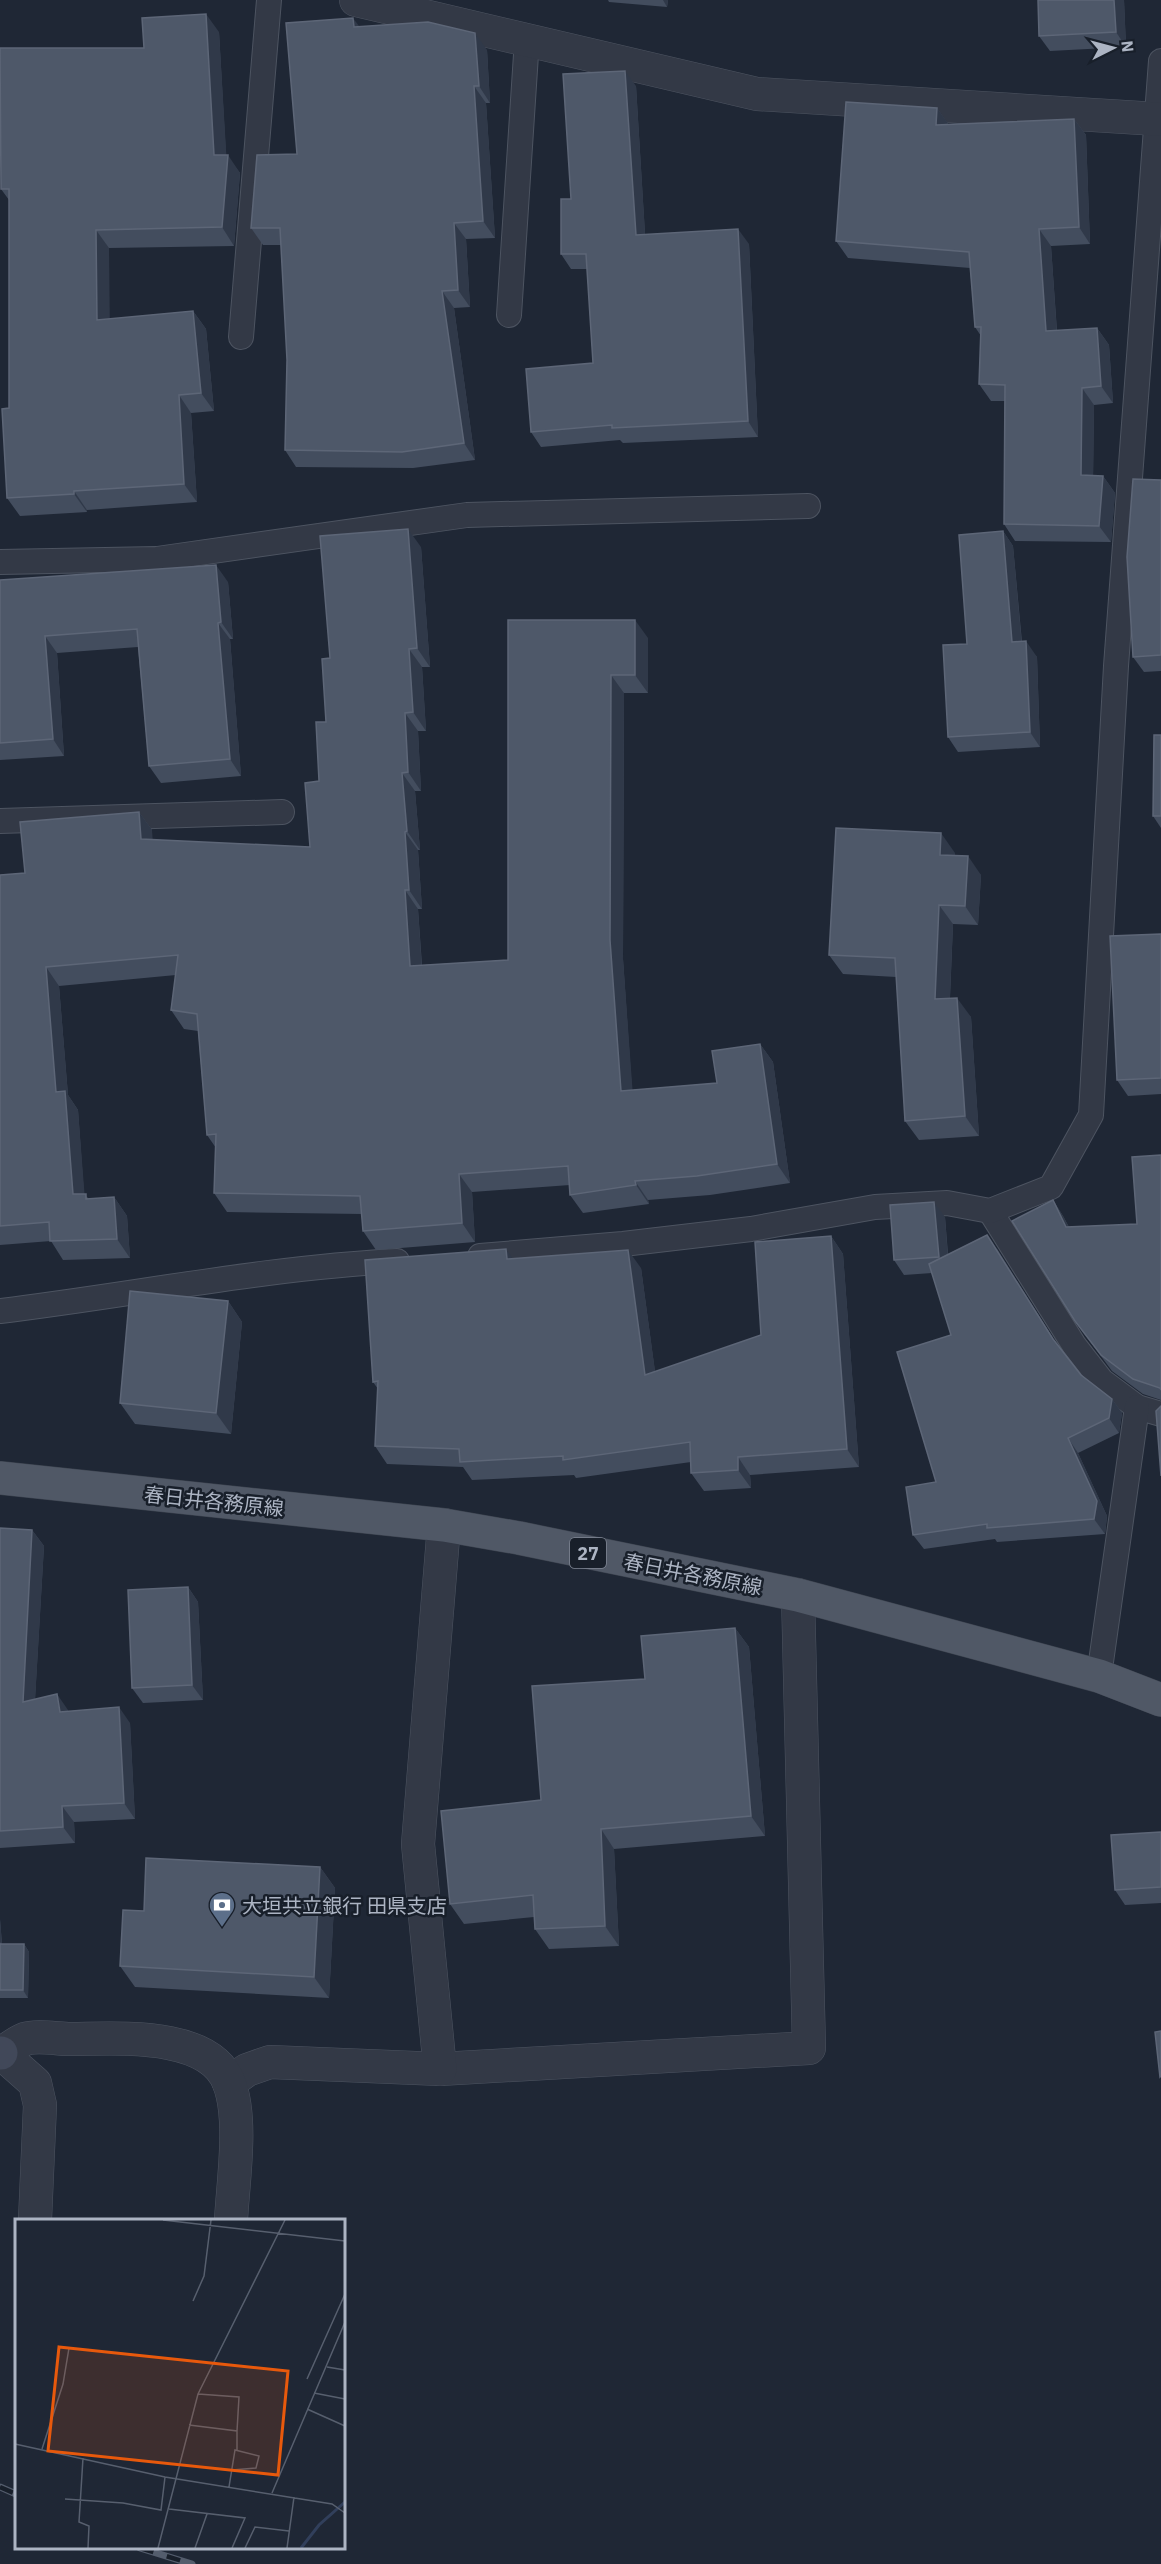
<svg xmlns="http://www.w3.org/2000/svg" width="1161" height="2564" font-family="'IBM Plex Sans','Noto Sans JP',sans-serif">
  <rect width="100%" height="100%" fill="#1f2735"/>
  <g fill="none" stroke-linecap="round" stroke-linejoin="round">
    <g stroke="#4d5461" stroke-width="26">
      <g id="lane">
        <path d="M509,315L527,39"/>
        <path d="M241,337L269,0"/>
        <path d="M0,562L157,559L467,515L808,506"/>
        <path d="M0,821L282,812"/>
        <path d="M990,1211L1074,1345L1102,1381L1137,1407L1161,1414"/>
        <path d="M480,1256L623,1244L751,1229L875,1207L947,1203L990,1211L1051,1187L1091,1115L1116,666L1161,61"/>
        <path d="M0,1311C132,1295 263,1268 397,1261"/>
        <path d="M1099,1676L1137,1407"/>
      </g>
    </g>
    <g stroke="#4d5461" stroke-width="34">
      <g id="street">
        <path d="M356,0L757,94L1157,119"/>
        <path d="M440,2069L809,2048L798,1595"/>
        <path d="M229,2083L247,2070L270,2062L440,2069L418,1844L444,1525"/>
        <path d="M35,2220L40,2105L35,2083L1,2053C9,2049 17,2042 25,2039C37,2035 58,2039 71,2039C116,2039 210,2031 229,2083C243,2119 233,2182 231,2220"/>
      </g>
    </g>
    <g stroke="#4d5461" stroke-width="34">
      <path id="secondary" d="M0,2053H1"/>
    </g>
    <g stroke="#3c434f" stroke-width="34">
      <path id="primary" d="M0,1478L444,1525L519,1538L798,1595L1099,1676L1161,1700"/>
    </g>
    <use href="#lane" stroke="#333946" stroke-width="24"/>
    <use href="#street" stroke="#333946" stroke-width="33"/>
    <use href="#secondary" stroke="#414859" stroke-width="33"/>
    <use href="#primary" stroke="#505866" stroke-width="33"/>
    <g stroke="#545d6d" stroke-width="7">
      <g id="rail">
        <path d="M0,2487L16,2494"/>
        <path d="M140,2548L192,2564"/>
      </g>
    </g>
    <use href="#rail" stroke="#181f2a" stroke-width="4.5" stroke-dasharray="14" stroke-linecap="butt"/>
  </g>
  <g fill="#434d5e">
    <path d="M608,0H668L667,7L609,2Z"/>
    <path d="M1124,0L1126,47L1050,51L1039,36Z"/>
    <path d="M359,26L487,50L490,103H486L495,238L466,239L470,307L454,308L475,460L413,468L296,467L285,450L287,360L281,245H263L251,228L297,154Z"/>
    <path d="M219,32L226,155L240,173L234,246L109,248V319L193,311L206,329L214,411L191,413L197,502L87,510V512L20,516L7,498L9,408V200L1,189L144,48Z"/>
    <path d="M636,86L645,234L749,244L758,437L623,443L620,440L541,447L531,432L593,363L587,269H571L561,254L571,199Z"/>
    <path d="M937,108L948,124L1074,119L1086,135L1090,244L1051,246L1057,331L1097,328L1109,345L1113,403L1094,405L1093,476H1103L1115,493L1111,542L1015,541L1004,524L1005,401H991L979,384L981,336L975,327L970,268L848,258L836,241Z"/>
    <path d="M1161,480V671L1144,672L1133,657Z"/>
    <path d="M1003,531L1013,546L1022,642L1037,657L1040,747L958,752L948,737L967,644Z"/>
    <path d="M421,547L430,667H422L426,731H418L421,791H415L420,850H418L422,909H418L422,965L508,960V620L648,638V693H624L623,959L632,1090L717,1083L760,1044L773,1062L790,1183L710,1195L648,1200L649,1204L583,1213L570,1195V1185L472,1192L475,1242L376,1250L363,1231L362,1214L227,1212L214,1193L216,1148L207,1135L198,1031L184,1029L171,1010L176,975L59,986L68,1095L78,1110L84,1194L89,1199L114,1197L127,1216L130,1258L63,1260L51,1241L0,1245V875L25,873L139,812L152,830V840L310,847L319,781L326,722L330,658Z"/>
    <path d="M0,580L228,582L233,639H230L241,776L161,783L149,766L138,647L57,653L64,756L0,760Z"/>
    <path d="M1161,735V828L1153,816Z"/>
    <path d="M955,853V856L981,875L978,925L953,924L950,998L971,1017L979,1136L919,1140L905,1121L896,977L843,974L829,955Z"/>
    <path d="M1161,934V1094L1128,1096L1117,1080Z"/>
    <path d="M1161,1155V1400L1143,1394L1112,1371L1075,1321L1053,1200L1063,1216L1069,1227L1137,1224Z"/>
    <path d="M945,1217L948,1254L997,1249L1058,1346L1081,1375L1112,1399L1122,1413L1119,1433L1078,1453L1107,1516L1105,1534L997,1542L995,1539L924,1549L913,1535L936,1482L951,1335L932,1273L904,1275L894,1260Z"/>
    <path d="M831,1236L843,1254L859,1467L750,1475L751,1488L704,1491L691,1473V1462L576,1478L574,1475L472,1480L463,1467L387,1464L375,1446L378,1389L373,1382L513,1258L641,1268L655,1372L761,1335Z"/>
    <path d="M228,1301L242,1322L231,1434L135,1424L120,1403Z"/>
    <path d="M0,1528L32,1530L44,1546L35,1699L68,1711L130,1723L135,1819L74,1822L75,1843L0,1848Z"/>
    <path d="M188,1587L198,1602L203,1700L143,1703L132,1688Z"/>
    <path d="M735,1628L749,1647L765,1836L614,1849L619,1946L549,1949L535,1929L534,1917L464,1924L450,1904L645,1679Z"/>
    <path d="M1161,1832V1903L1125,1905L1115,1890Z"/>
    <path d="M320,1867L335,1888L329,1998L135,1987L120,1966L144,1911Z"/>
    <path d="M0,1919L2,1944H24L29,1952L28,1998H0Z"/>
  </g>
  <g fill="#303949">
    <path d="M663,0H668L667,7Z"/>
    <path d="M1114,0H1124L1126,47L1116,32Z"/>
    <path d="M206,14L219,32L227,166L228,155L240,173L234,246L222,227L214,155Z"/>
    <path d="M353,18L365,34L354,27Z"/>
    <path d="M475,33L487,50L490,103L479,86Z"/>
    <path d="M625,71L636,86L646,250L636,235Z"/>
    <path d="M474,86L486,103L495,238L483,221Z"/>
    <path d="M937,108L949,125H936Z"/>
    <path d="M1074,119L1086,135L1090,244L1079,227Z"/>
    <path d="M454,223L466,239L470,307L458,290Z"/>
    <path d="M738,229L749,244L758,437L748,421Z"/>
    <path d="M1039,229L1051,246L1058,348L1046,331Z"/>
    <path d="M96,230L109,248L110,338L97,320Z"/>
    <path d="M442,291L454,308L475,460L464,443Z"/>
    <path d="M193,311L206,329L214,411L201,393Z"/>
    <path d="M1097,328L1109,345L1113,403L1101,386Z"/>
    <path d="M1082,388L1094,405L1093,492L1081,475Z"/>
    <path d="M179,395L191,413L197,502L184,484Z"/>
    <path d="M1103,476L1115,493L1111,542L1099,526Z"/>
    <path d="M74,491L87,510V512L74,494Z"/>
    <path d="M408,529L421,547L430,667L417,648Z"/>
    <path d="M1003,531L1013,546L1023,657L1012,642Z"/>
    <path d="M216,565L228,582L233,639L221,622Z"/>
    <path d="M635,620L648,638V693L635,675Z"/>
    <path d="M218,623L230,639L241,776L230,759Z"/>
    <path d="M45,636L57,653L64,756L53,739Z"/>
    <path d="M1026,641L1037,657L1040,747L1030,732Z"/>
    <path d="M409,649L422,667L426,731L413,712Z"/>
    <path d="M611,675L624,693L623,959L634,1110L621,1091L610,940Z"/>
    <path d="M405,713L418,731L421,791L408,772Z"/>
    <path d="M402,773L415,791L420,850L407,831Z"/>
    <path d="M139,812L152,830L154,858L141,839Z"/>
    <path d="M405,832L418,850L422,909L409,890Z"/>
    <path d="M941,833L955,853L954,874L940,855Z"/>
    <path d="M968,856L981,875L978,925L965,906Z"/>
    <path d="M405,890L418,909L423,985L410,966Z"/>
    <path d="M939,905L953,924L949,1019L935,999Z"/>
    <path d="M46,967L59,986L68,1095L78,1110L86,1213L73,1194L56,1092Z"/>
    <path d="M957,998L971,1017L979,1136L965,1116Z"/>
    <path d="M760,1044L773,1062L790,1183L777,1164Z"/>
    <path d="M459,1174L472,1192L475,1242L462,1223Z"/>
    <path d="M635,1181L648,1200L649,1204L636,1185Z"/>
    <path d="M114,1197L127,1216L130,1258L117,1239Z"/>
    <path d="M1053,1200L1063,1216L1077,1243L1066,1227Z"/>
    <path d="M934,1202L945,1217L949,1272L939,1257Z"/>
    <path d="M987,1235L997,1249L1063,1354L1053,1339Z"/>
    <path d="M831,1236L843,1254L859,1467L847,1449Z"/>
    <path d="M506,1249L519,1267L507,1259Z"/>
    <path d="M628,1250L641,1268L658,1393L645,1375Z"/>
    <path d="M228,1301L242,1322L231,1434L216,1413Z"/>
    <path d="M1112,1399L1122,1413L1119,1433L1109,1418Z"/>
    <path d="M1068,1438L1078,1453L1107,1516L1105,1534L1094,1519Z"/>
    <path d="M738,1457L750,1475L751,1488L738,1470Z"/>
    <path d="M32,1530L44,1546L34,1718L23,1702Z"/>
    <path d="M188,1587L198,1602L203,1700L192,1685Z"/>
    <path d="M735,1628L749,1647L765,1836L751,1816Z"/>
    <path d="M57,1694L68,1710L72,1728L60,1712Z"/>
    <path d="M119,1707L130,1723L135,1819L124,1803Z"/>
    <path d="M62,1806L74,1822L75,1843L63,1827Z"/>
    <path d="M601,1829L614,1849L619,1946L605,1926Z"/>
    <path d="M320,1867L335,1888L329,1998L314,1977Z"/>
    <path d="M0,1919L2,1945L0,1942Z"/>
    <path d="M24,1944L29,1952L28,1998L23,1990Z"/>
  </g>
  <g fill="#4e5869" stroke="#5d6677" stroke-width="1.5">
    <path d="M1038,0H1114L1116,32L1039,36Z"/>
    <path d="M206,14L214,155H228L222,227L96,230L97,320L193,311L201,393L179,395L184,484L74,491V494L7,498L2,409L9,408V189H1L0,48H144L142,18Z"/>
    <path d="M353,18L354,27L428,22L475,33L479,86H474L483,221L454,223L458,290L442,291L464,443L402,452L285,450L287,360L280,228H251L257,155L297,154L286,23Z"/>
    <path d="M625,71L636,235L738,229L748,421L612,428V425L531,432L526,369L593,363L586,254H561V199H571L563,74Z"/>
    <path d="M846,102L937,108L936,125L1074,119L1079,227L1039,229L1046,331L1097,328L1101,386L1082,388L1081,475L1103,476L1099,526L1004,524L1005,385L979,384L981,327H975L969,252L836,241Z"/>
    <path d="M1133,479L1161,480V655L1133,657L1127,557Z"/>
    <path d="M408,529L417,648L409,649L413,712L405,713L408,772L402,773L407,831L405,832L409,890H405L410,966L508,960V620H635V675H611L610,940L621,1091L717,1083L712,1051L760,1044L777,1164L697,1176L635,1181L636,1185L570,1195L568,1166L459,1174L462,1223L363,1231L360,1196L214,1193L216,1134L207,1135L197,1014L171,1010L178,955L46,967L56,1092L65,1091L73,1194H86V1199L114,1197L117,1239L50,1241L49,1222L0,1226V875L25,873L20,822L139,812L141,839L310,847L305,783L319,781L316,722H326L322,659L330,658L320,536Z"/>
    <path d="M1003,531L1012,642L1026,641L1030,732L948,737L943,645L967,644L959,535Z"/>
    <path d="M216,565L221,622L218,623L230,759L149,766L137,629L45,636L53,739L0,743V580Z"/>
    <path d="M1154,735H1161V816H1153Z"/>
    <path d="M836,828L941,833L940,855L968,856L965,906L939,905L935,999L957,998L965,1116L905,1121L895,958L829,955Z"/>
    <path d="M1161,934V1078L1117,1080L1110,936Z"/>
    <path d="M1161,1155V1390L1160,1388L1133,1379L1101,1355L1075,1321L1012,1221L1053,1200L1066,1227L1137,1224L1132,1157Z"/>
    <path d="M934,1202L939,1257L894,1260L890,1205Z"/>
    <path d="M987,1235L1053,1339L1081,1375L1112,1399L1109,1418L1068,1438L1097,1501L1094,1519L987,1528V1524L913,1535L906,1487L936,1482L897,1352L951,1335L929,1264Z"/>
    <path d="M831,1236L847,1449L738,1457V1470L691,1473L690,1442L563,1460V1456L460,1462L459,1449L375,1446L378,1381L373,1382L365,1260L506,1249L507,1259L628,1250L645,1375L761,1335L755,1242Z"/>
    <path d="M130,1291L228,1301L216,1413L120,1403Z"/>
    <path d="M1161,1406V1476L1156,1411Z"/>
    <path d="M0,1528L32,1530L23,1702L57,1694L60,1712L119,1707L124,1803L62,1806L63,1827L0,1831Z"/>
    <path d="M188,1587L192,1685L132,1688L128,1590Z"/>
    <path d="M735,1628L751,1816L601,1829L605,1926L535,1929L533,1895L450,1904L441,1811L541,1800L532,1686L645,1679L641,1636Z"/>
    <path d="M1161,1832V1887L1115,1890L1111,1835Z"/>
    <path d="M146,1858L320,1867L314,1977L120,1966L123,1910L144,1911Z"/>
    <path d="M0,1944H24L23,1990H0Z"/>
    <path d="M1161,2031V2076L1160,2077L1155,2032Z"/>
  </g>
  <defs>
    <g id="bank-pin" transform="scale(1.35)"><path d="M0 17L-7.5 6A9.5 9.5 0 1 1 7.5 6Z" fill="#5c6f8a" stroke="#181f2a"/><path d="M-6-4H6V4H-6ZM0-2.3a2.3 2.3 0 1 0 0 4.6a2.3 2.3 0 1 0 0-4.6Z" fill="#fff"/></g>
  </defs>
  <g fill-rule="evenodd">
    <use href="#bank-pin" x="222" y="1905"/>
  </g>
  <g text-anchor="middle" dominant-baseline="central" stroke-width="5" stroke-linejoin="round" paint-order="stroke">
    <rect fill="#181f2a" stroke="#808795" stroke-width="1.5" x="570" y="1538" width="36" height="30" rx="4.5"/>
    <g font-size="18" font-weight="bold" fill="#acb4c3">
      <text x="588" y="1553">27</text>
    </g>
    <g font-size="20" fill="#acb4c3" stroke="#181f2a">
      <text transform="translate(214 1501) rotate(6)">春日井各務原線</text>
      <text transform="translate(693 1574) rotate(11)">春日井各務原線</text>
    </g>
    <g font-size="20" fill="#acb4c3" stroke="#181f2a" text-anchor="start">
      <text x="242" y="1905">大垣共立銀行 田県支店</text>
    </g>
  </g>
  <g transform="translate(15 2219)">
    <rect width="330" height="330" fill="#1f2735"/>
    <path fill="none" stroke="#313f5b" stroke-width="3" d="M286,329L304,306L330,283"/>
    <path fill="none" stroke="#575f6e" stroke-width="1.5" d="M148,1L330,22M178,82L189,57L196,1M312,148L330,151M292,160L330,75M299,174L330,180M183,175L224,178L222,212M292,190L330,207M174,206L222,212V231M0,225L150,258L317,285L330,294M27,230L48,165L54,129M68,239L64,303L74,307L73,329M214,268L220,231L244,237L241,249L217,251M257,274L330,103M50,280L108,284L146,291L150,258M154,290L230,299L217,329M143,329L183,175L270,1M180,329L192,295M230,329L240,308L274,312M272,329L279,278"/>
    <path fill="#e8590c" fill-opacity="0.15" stroke="#e8590c" stroke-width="3" d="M44,128L273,152L263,256L33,232Z"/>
    <rect width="330" height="330" fill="none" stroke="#acb4c3" stroke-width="3"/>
  </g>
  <g transform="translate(1113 48) rotate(84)" stroke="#181f2a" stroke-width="4.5" paint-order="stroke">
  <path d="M0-4.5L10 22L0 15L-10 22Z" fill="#acb4c3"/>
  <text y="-9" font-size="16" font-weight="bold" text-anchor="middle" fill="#acb4c3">N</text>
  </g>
</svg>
